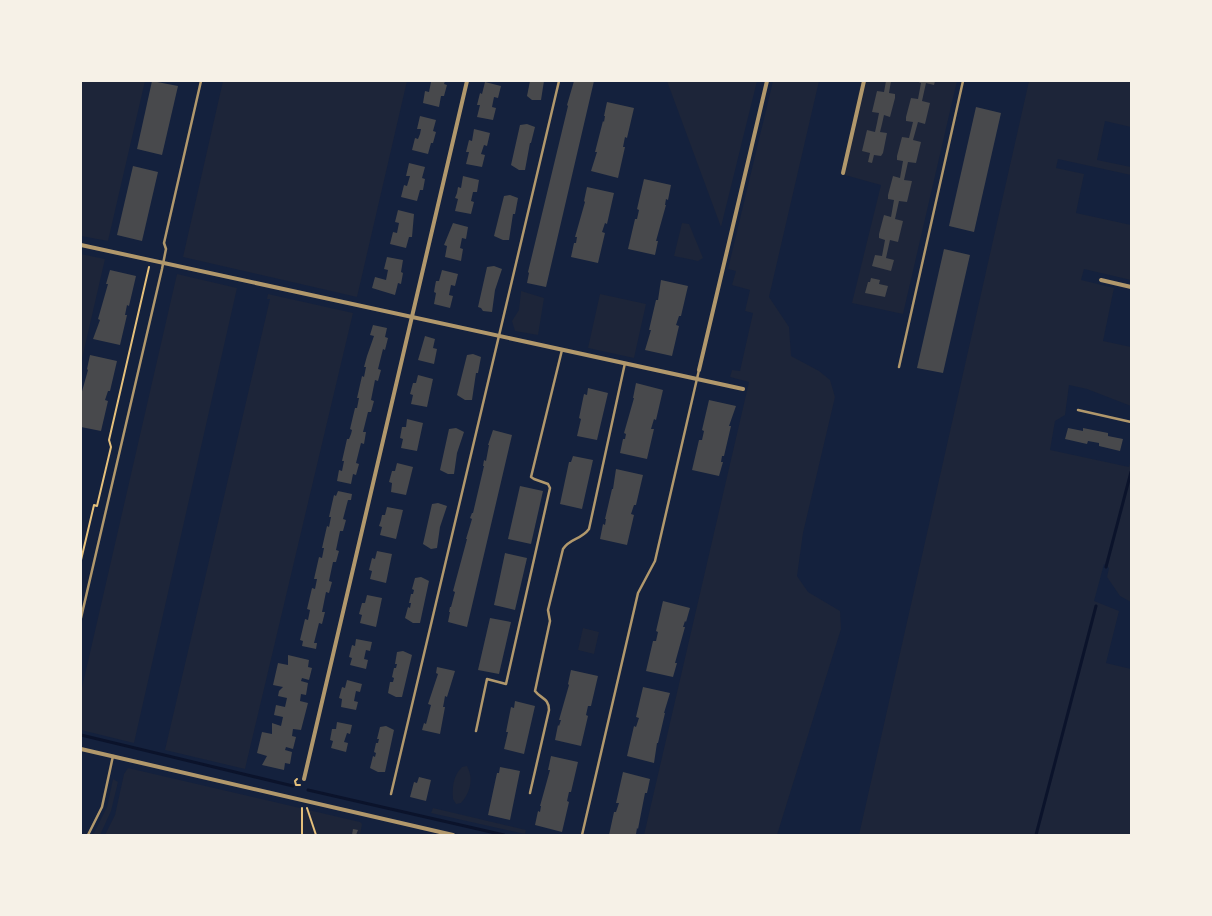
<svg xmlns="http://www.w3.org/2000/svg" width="1212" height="916" font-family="'PT Sans',sans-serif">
  <rect width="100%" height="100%" fill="#14213d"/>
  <g fill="#1d2539">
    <path d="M81,81H145L108,241L81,236Z"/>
    <path d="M223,81H407L357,297L183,257Z"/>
    <path d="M667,81H757L721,227Z"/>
    <path d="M773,81H819L769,297L789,327L791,356L819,371L830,380L835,397L803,533L797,576L808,592L840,611L841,629L777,835H644L749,382L730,377L732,370L740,371L753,313L745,311L750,290L732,285L736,271L728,269Z"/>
    <path d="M861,81H957L903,314L852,303L881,185L841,174Z"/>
    <path d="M1029,81H1131V127L1105,121L1097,160L1131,167V175L1058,159L1056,168L1084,174L1076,213L1131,225V280L1084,269L1081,280L1114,288L1103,341L1131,347V406L1087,389L1069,385L1065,415L1055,421L1050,450L1129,467L1131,459V602L1120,596L1107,577L1109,568L1104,564L1094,601L1119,611L1106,663L1131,669V835H859Z"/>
    <path d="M682,223L689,224L703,258L698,261L674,256Z"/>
    <path d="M81,254L105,259L81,363Z"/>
    <path d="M177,274L237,288L134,743L81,730V692Z"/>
    <path d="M521,291L544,298L538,335L515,331L512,321L519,310Z"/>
    <path d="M268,294L353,313L245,769L165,750L270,299H267Z"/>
    <path d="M600,294L646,304L634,358L588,348Z"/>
    <path d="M583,628L599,632L594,654L578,650Z"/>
    <path d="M467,766C474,779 470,793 461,803L456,804L453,799C452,787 453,776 462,767Z"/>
    <path d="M128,768L360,822L362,824L360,835H105L115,815L124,774Z"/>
    <path d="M113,779L118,782L111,811L100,835H93L107,807Z"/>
    <path d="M433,808L526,830L525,834L431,813Z"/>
  </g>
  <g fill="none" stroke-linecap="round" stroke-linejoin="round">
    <g stroke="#0b132b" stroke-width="3">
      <path d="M1106,567L1131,472"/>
      <path d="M81,735L293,786"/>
      <path d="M308,790L504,835"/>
      <path d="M1036,835L1096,606"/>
    </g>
  </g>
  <g fill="#48494c">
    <path d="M152,81L178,86L162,155L137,149Z"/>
    <path d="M428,81H445L444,84L447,85L444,96H441L439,107L423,103L425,91L429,92L431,82Z"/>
    <path d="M530,81H544L541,100H532L527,96Z"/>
    <path d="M574,81H594L546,287L527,283L529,273L528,272L568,106L567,105Z"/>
    <path d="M886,81H891L889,93L895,94V98L890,117L884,115L882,124L880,132L887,133L883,153L881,156L874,155L872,163L868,162L870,153L862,151L867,130L875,132L877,123L879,113L872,112L877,91L884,92Z"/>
    <path d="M916,81H935L934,85L926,83L922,101L930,103L925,124L918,122L913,140L921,142L916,163L908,162L904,180L912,181L907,202L899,201L895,219L903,221L898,242L890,240L886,258L894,260L891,271L872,266L875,255L882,256L885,240L879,238V234L884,215L891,217L894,200L888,199V195L893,176L900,178L903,161L897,160V156L902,137L909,138L913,122L906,121V117L911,98L918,99L921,83Z"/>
    <path d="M485,82L501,86L498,98L494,97L492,107L496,108L493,120L477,117L480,105H477L480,93L482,94Z"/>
    <path d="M607,102L634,108L627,138L625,137L623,147H625L618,178L591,171L597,152H595L603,121L604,122L605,116H604Z"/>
    <path d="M976,107L1001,113L974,232L949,226Z"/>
    <path d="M420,116L436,120L433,131L436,132L433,143H431L428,154L412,150L415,138L418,139L420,134L421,129H417Z"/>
    <path d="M527,124L535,127L531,143H530L525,170H519L511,165L520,125Z"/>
    <path d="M474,129L490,133L487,146L484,145L481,154L485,155L482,167L466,164L469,152H466L469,140L472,141Z"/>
    <path d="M409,163L425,167L422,178L425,179L423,190H420L417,201L401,197L404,185L407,186L410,176H406Z"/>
    <path d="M133,166L158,172L142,241L117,235Z"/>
    <path d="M463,176L479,180L477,192H473L471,201L474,202L471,214L455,211L458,199L455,198L457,193L458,187L461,188Z"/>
    <path d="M644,179L671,185L668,200L666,199L665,205H666L656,241H658L655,255L628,249L635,219H637L639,210L637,209Z"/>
    <path d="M587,187L614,193L607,224L605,223L602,232L605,233L598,263L571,257L574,243H576L577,237H575L585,202L584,201Z"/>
    <path d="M510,195L518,198L515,214H513L509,240H503L494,236L504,196Z"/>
    <path d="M398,210L414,214L412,237H409L406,248L390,244L393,232L397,233L399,223L395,222Z"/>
    <path d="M453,223L468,227L466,239L462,238L460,248L463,249L461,261L445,257L447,246L444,245Z"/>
    <path d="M944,249L970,255L943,373L917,368Z"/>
    <path d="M387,257L403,260L401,272L403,273L401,284L398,283L395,295L372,288L375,277L386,280L388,270L384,269Z"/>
    <path d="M494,266L502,269L495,290L492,312L483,311L481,308L478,307L487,267Z"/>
    <path d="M110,270L136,276L129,306L127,305L125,315H127L120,345L93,339L100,320L98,319L108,284H106Z"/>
    <path d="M442,270L458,274L455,286L451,285L449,295L453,296L450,308L434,304L436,293L434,292L435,286L436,281H439Z"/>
    <path d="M871,278L880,280L879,284L888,286L885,297L865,293L868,282H870Z"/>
    <path d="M661,280L688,286L681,316H679L676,325L679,326L672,356L645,350L651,330H649L656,300H658Z"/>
    <path d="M373,325L387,328L385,337L388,338L385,350L383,349L378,369L381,370L378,381L375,380L371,400L374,401L371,412H368L363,432H366L364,444L361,443L356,463L359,464L356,475L353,474L351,484L337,481L339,470L342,471L344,461H342L347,439H349L351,434L352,430L350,429L355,408H357L359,398H357L362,376L364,377L366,367H364L367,356L374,336L370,335Z"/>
    <path d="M425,336L435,339L433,348L437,349L434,364L418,360Z"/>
    <path d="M473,354L481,357L478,373H476L472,400H465L457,395L467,355Z"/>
    <path d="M90,355L117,361L110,391H108L105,400L108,401L101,431L81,427V395L88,370L87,369Z"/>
    <path d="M418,375L433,379L427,407L411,404L413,395L410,394L413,383H416Z"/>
    <path d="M636,383L663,390L656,420L654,419L651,429H654L647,459L620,453L623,439H625L626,434L624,433L634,398H633Z"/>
    <path d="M588,388L608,393L597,440L577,436L581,419L579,418L584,394L587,395Z"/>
    <path d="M709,400L736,406L729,426H731L724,456H722L721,462H723L719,476L692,470L699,440H702L704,431L702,430Z"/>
    <path d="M407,419L423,423L417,451L401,448L403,439L400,438L402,427H406Z"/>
    <path d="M456,428L464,432L457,453L454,474H448L440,470L449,429Z"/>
    <path d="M1068,428L1083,431V428L1108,433V436L1123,439L1120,451L1099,446V443L1088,441L1087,444L1065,439Z"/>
    <path d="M493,430L512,435L467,627L448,622L450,612H449L450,607H451L455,592L453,591L467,539H466L472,519L470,518L472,513H473L484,466H483L484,460L486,461L489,445H488Z"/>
    <path d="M573,456L593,460L582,509L560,504L569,462H571Z"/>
    <path d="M397,463L413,467L406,495L391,492L392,483L389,482L392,471H395Z"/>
    <path d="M616,469L643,475L636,505H634L631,514L634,515L627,545L600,539L603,524L605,525L606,519H605L612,489H613Z"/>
    <path d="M520,486L543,491L531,544L508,539Z"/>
    <path d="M338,491L352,494L351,500H348L343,519L346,520L343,531H340L336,550L339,551L336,562H333L329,581L332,582L329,593L326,592L322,612H325L322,624L319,623L314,643H317L316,649L302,646L303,641L300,640L305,619L308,620L310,610L307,609L312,588L315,589L317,579H314L319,557L322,558L324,548H322L327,526L329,527L331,517H329L334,495L336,496Z"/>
    <path d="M438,503L447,506L440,527L437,548L431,549L423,544L432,504Z"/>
    <path d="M387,507L403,510L396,539L380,535L382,527L379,526L381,520L382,515H385Z"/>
    <path d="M377,551L392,554L386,583L370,579L372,571L369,570L372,558L375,559Z"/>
    <path d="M505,553L527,558L515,610L494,605Z"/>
    <path d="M421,577L429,581L420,623H413L405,618L408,607L410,608L411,603H409L411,594H413L414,590L412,589L415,578Z"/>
    <path d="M367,595L382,598L376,627L360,623L362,615L359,614L362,603H365Z"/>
    <path d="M663,601L690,608L686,622L685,621L683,627H685L675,663H677L673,677L646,671L653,641H656L658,632L656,631Z"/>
    <path d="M490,618L511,622L499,674L478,670Z"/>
    <path d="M356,639L372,642L370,651L366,650L364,659L368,660L366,669L350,665L352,658L349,657L352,645L355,646Z"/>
    <path d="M403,651L412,655L402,697H396L388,693L390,682H393L394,678L392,677L394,668H396L397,664H395L397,652Z"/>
    <path d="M288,655L309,660L308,667L312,668L309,680L302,678L301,681L308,683L306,695L301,694L300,701L308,703L301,730L293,729L292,736L296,737L293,749L286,747L285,750L292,752L290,764L285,763L284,770L262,765L267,756L257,753L262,732L272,734V723L281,726L283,717L274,715L276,705L285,707L287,698L278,696L279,691L283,687L273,685L278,663L288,665Z"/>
    <path d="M437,667L455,671L447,697L445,696L444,702L443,707H445L440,734L422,730L424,723L426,724L431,705L428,704L438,674L436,673Z"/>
    <path d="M571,670L598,676L591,706H588L586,715L588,716L581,746L555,740L558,725L559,726L561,720H559L569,685L568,684Z"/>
    <path d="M347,680L362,684L360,692L356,691L354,701L358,702L356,710L341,707L342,699L339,698L342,687L345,688Z"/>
    <path d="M643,687L670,693L664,713H665L658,743H657L654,763L627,756L634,726L636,727L639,718L636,717Z"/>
    <path d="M515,701L535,706L524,754L504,749L508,732H506L511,707L514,708Z"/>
    <path d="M337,722L352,725L350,734L347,733L344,742L348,743L346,752L331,748L333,741L330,740L332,729H336Z"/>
    <path d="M386,726L394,730L385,772H378L370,768L373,756L375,757L376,753L374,752L376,743H378L379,739H377L380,727Z"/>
    <path d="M551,756L578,762L571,792H569L567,801L569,802L562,832L535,825L538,811L540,812L541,806H540L550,770H548Z"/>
    <path d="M500,767L520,771L510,820L488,815L497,773H499Z"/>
    <path d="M623,772L650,779L647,793H645L638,829L637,828L636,834L639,835H609L614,812H616L619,803H616Z"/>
    <path d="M419,777L431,780L426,801L410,797L414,782L417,783Z"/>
    <path d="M353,829L358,830L356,835H352Z"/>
  </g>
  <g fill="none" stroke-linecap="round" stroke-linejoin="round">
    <g stroke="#e5c07b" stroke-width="2">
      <path d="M81,560L94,505L97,506L111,447L109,440L149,267"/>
      <path d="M297,779L295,781L296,785H300"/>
      <path d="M307,808L316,835"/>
      <path d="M302,835V808"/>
    </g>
    <g stroke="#b1986c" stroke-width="2.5">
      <path d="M899,367L963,81"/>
      <path d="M1078,410L1131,422"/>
      <path d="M81,618L162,269L166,249L164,243L201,81"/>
      <path d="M476,731L487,679L506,684L550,488L548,484L534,479L531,477L562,350"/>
      <path d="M530,793L549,710C549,698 541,699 535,691L550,621L548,610L563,549C570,538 581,540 589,529L625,363"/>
      <path d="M391,794L559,81"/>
      <path d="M88,835L102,807L113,756"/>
      <path d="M582,835L638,593L655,561L699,370"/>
    </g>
    <g stroke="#b1986c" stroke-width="4">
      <path d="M843,173L864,81"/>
      <path d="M81,245L743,389"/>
      <path d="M1101,280L1131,287"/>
      <path d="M699,370L767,81"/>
      <path d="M81,749L453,835"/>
      <path d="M304,779L467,81"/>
    </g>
  </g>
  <rect width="1212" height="916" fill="none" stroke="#f6f1e7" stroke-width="164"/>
</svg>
